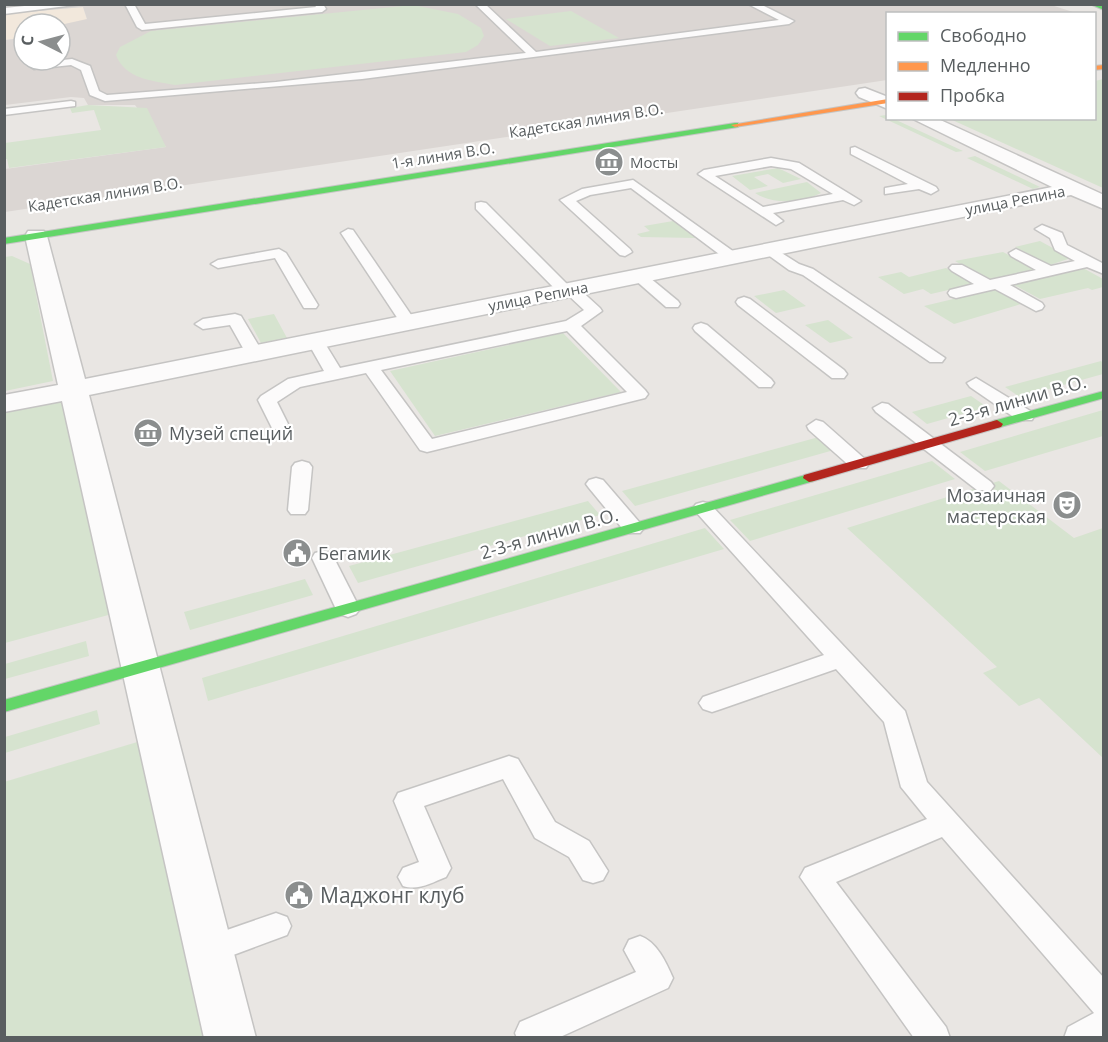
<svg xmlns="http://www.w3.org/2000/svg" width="1108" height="1042" font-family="'Open Sans',sans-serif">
  <rect width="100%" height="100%" fill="#e9e6e3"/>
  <path fill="#f2e8dc" d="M83,7L87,20L60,25L24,24V38L5,40V14Z"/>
  <path fill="#dbd6d3" d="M1048,4L1076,13L888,14L887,80L5,212V169L166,147L135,105H88L84,98L71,97L5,105V40L24,38V60H60V25L87,19L83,7L5,14V5Z"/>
  <g fill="#d6e3cf">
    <path d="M413,5L458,14L481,28L484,36L478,45L466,52L175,85C153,81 125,79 116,55L120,47L151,31Z"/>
    <path d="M571,11L619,38L550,46L506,19Z"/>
    <path d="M1103,79V188L950,119L1094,118L1095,81Z"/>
    <path d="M88,105L147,108L166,147L9,168L7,159H5V143L101,130L94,110L72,113L70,108Z"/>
    <path d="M886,115L888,118L894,119L963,151L956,152L879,116Z"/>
    <path d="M975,156L1040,187L1033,189L967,158Z"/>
    <path d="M778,168L801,179L783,183L768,174L754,177L768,186L750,190L732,176Z"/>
    <path d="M807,182L821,193C802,203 773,205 755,193Z"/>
    <path d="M673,221L696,238L641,237L637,234L650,231L644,226Z"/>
    <path d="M1040,241L1071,258L1050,265L1015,247Z"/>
    <path d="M1003,252L1036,269L988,280L955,261Z"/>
    <path d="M12,256L30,264L53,381L5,391V257Z"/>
    <path d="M946,268L974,284L931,294L923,289L904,294L878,277L901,272L909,277Z"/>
    <path d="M1083,268L1103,279V287L1092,290L1088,288L1040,299L1014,285Z"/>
    <path d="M995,289L1021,304L954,324L924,306Z"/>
    <path d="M784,290L806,306L776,313L754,296Z"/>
    <path d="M274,314L287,338L261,343L248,319Z"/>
    <path d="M828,320L853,338L830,343L805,325Z"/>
    <path d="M563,333L621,392L435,436L390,371Z"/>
    <path d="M1101,361L1103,363V374L1020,397L1005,387Z"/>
    <path d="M971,396L987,407L927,424L912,412Z"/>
    <path d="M63,398L112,614L5,643V410Z"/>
    <path d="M1103,410V436L985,471L960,452Z"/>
    <path d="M819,437L834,450L635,506L622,491Z"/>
    <path d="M932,461L955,479L750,541L730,520Z"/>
    <path d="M999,481L1074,538L1103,528V758L1039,698L1019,706L983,673L997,667L847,528Z"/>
    <path d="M588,501L600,515L358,583L349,566Z"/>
    <path d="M705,528L724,549L208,701L202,678Z"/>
    <path d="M305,579L313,595L190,630L184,612Z"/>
    <path d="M86,641L89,656L5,679V664Z"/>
    <path d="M97,710L100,724L5,753V737Z"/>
    <path d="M144,740L211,1037H5L4,782Z"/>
  </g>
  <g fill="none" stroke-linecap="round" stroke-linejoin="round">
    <g stroke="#c5c4c3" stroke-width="3">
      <g id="lane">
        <path d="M45,4H82L4,14V8Z"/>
        <path d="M125,4H134L145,24L316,7L314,4H323L326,9L322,12L142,30L137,27Z"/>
        <path d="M475,4H485L536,52L779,20L748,4H760L794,21L789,24L362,79L105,101L90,95L81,70L71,65L34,69L29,66L34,63L72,59L90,66L99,91L107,95L276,82L526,53Z"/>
        <path d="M71,101L75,102V106L4,115V109Z"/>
        <path d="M855,147L936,187L938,190L931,194L919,189L885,194V188L908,184L851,154V148Z"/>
        <path d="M771,158L799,163L861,201L854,205L843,200L773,213L783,221L776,225L698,174L704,170ZM771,166L791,169L833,194L763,207L715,176Z"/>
        <path d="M633,180L737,254L739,257L737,260H727L631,188L590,195L576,201L630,249L632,252L625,256L620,255L560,200L582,189Z"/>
        <path d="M481,202L486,203L568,285L576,286L600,308L602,311L581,326L645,390L648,394L645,398L427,452L420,450L366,373L300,387L277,402L288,424L279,430L272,428L258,400L261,396L288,379L324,371L307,341L309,337H321L340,368L566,321L584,310L568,295L560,294L476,209V203ZM567,331L627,392L432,439L381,370Z"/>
        <path d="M1042,225L1062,233L1067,245L1104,264V274L1087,267L1010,285L1042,303L1044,306L1042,309L1036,311L995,289L956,298L950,296L948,293L950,290L974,284L952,271L949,268L952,265H962L990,280L1036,270L1011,256L1009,253L1016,249L1051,266L1075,261L1055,250L1050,238L1035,229Z"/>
        <path d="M348,229L353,230L416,322L414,325H402L400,322L341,233Z"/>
        <path d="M769,245L799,264L813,269L945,358L942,362H930L803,275L789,270L764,252L762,249Z"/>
        <path d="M279,249L286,253L318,305L316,308H304L275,258L218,268L211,264L218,260Z"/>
        <path d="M639,271L644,273L678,301L680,304L678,307H666L634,279L631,276L634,273Z"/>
        <path d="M744,297L750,299L844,370L847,374L844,378H832L738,305L736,302L738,299Z"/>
        <path d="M235,314L241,316L263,353L260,357H248L230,325L203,329L195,324L203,319Z"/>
        <path d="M701,323L707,325L771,379L774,383L771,387H759L695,331L693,328L695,325Z"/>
        <path d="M976,378L1032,412L1034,416L1032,420H1018L970,387L967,383Z"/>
        <path d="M882,403L888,404L991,482L994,486L991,490H977L876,412L873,408Z"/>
        <path d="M816,420L823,422L866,460L869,464L866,468H852L809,430L807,426Z"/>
        <path d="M302,461L309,463L312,467L308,510L305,514H291L288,510L292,467L295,463Z"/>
        <path d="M596,478L603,480L640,523L644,528L640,533H626L589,488L586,484L589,480Z"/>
        <path d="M703,502L710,504L905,711L927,782L1104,978V1038H1064L1068,1027L1094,1013L942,837L836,882L946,1027L950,1038H914L800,877L805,868L927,819L901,787L884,722L836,669L721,709L712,712L703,709L699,703L703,697L824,655L696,512L693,508L696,504Z"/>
        <path d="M323,551L331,553L334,558L360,609L356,614L348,617L340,614L336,609L312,558L315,553Z"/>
        <path d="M509,756L518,759L555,822L589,841L608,871L603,880L593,883L583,880L569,857L535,838L503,779L424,806L451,868L446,877C431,883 418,891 403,886L398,877L403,868L419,862L394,801L398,793Z"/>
        <path d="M276,913L287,917L291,926L287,935L209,964L198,960L193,950L198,940Z"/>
        <path d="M640,936C657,942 666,962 673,978L668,988L558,1038H517L515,1033L520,1022L636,972L624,950L629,940Z"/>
      </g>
    </g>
    <g stroke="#c5c4c3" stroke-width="3">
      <g id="street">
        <path d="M865,88L888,97V109L859,97L856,93L859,89Z"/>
        <path d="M911,118H936L1104,195V209L1071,195L89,395L256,1038H204L62,401L4,412V395L58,385L25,236L28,231H44L47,236L85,379L1052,187Z"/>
      </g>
    </g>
    <g stroke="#c5c5c4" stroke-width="2">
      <g id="fast">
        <path d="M1099,4L1104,6V10L1090,4Z"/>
        <path d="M735,123H738V127L4,244V238Z"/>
        <path d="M1104,391V398L997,428L991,424L993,421Z"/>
        <path d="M809,474L815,478L814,481L4,712V700Z"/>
      </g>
    </g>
    <g stroke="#c5c5c4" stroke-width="2">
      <g id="slow">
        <path d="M1104,65V69L1094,70V66Z"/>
        <path d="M888,99V103L735,127L731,125Z"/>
      </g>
    </g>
    <g stroke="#c5c5c4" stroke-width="2">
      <path id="jam" d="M997,420L1003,424L1001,427L814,481L809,482L803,478L804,475Z"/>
    </g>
    <use href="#lane" fill="#fcfbfb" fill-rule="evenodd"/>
    <use href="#street" fill="#fcfbfb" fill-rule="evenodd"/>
    <use href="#fast" fill="#63d668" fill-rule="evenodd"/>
    <use href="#slow" fill="#ff974d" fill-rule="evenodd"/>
    <use href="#jam" fill="#b3261e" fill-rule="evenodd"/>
  </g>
  <defs>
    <g id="museum-disc" transform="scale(1.5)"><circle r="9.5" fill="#8b8e8e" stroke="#fff"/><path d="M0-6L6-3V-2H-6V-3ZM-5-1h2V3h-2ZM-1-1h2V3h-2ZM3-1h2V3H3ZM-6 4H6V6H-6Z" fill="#fff"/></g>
    <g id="theatre-disc" transform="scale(1.5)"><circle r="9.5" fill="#8b8e8e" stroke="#fff"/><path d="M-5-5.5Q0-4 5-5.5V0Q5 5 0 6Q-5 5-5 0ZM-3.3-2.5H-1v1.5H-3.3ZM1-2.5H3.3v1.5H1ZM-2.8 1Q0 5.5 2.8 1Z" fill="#fff"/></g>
    <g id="civic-disc" transform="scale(1.5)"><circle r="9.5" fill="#8b8e8e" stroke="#fff"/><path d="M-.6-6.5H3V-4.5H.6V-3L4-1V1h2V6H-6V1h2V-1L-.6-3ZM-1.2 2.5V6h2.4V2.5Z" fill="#fff"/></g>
  </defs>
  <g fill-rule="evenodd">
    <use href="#museum-disc" x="609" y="162"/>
    <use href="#museum-disc" x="148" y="433"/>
    <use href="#theatre-disc" x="1067" y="505"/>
    <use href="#civic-disc" x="297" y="553"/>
    <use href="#civic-disc" x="299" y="895"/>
  </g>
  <g text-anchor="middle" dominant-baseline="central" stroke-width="4.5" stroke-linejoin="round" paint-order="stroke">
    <g font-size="15" fill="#595e60" stroke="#fff">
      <text transform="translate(586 120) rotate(-9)">Кадетская линия В.О.</text>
      <text transform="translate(443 155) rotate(-9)">1-я линия В.О.</text>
      <text transform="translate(105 194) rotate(-9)">Кадетская линия В.О.</text>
      <text transform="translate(1015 200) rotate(-11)">улица Репина</text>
      <text transform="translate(538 296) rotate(-11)">улица Репина</text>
    </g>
    <g font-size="15" fill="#595e60" stroke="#fff" text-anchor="start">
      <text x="630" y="162">Мосты</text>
    </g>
    <g font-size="18" fill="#595e60" stroke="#fff">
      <text transform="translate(1017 400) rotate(-16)">2-3-я линии В.О.</text>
      <text transform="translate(549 533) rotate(-16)">2-3-я линии В.О.</text>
    </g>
    <g font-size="18" fill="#595e60" stroke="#fff" text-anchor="start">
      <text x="169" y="433">Музей специй</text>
      <text x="1046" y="495" text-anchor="end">Мозаичная<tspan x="1046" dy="21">мастерская</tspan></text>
      <text x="318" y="553">Бегамик</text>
    </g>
    <g font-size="21" fill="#595e60" stroke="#fff" text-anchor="start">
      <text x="320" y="895">Маджонг клуб</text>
    </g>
  </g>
  <rect width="1108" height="1042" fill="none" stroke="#595e60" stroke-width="12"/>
  <rect x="886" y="12" width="210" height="108" fill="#ffffff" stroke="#bdbfbf" stroke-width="1.5"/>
  <rect x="898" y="32" width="30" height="9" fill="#63d668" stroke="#bdbfbf" stroke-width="1.5"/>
  <text x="940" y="42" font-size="18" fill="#595e60">Свободно</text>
  <rect x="898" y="62" width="30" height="9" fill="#ff974d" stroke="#bdbfbf" stroke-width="1.5"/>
  <text x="940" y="72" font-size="18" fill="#595e60">Медленно</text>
  <rect x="898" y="92" width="30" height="9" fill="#b3261e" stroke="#bdbfbf" stroke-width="1.5"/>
  <text x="940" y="102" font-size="18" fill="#595e60">Пробка</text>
  <g transform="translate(42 42) rotate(276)"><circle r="28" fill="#ffffff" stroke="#bdbfbf" stroke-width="1.5"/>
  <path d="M0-4.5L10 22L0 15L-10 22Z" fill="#8b8e8e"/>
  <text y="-9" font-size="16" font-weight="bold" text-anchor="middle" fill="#595e60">С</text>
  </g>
</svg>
